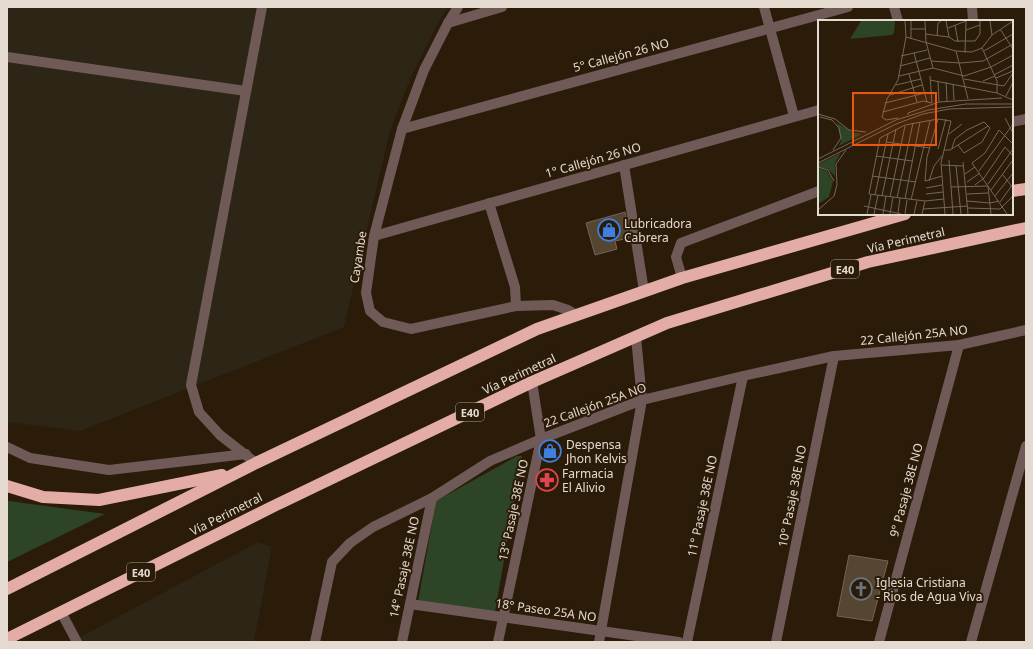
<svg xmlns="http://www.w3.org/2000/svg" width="1033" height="649" font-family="'Noto Sans',sans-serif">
  <rect width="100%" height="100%" fill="#2b1b09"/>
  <g fill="#2d2515">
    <path d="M7,7H448L436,27L411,77L390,131L344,327L80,431L7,422Z"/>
    <path d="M258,542L272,547L254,642H71Z"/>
  </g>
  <g fill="#2e4427">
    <path d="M517,456H522L495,612L418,602L436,501Z"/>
    <path d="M7,501H9L105,514L7,562Z"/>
  </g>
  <g fill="#564531" stroke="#776450">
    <path d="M625,212L629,238L615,241L617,249L595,255L586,223Z"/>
    <path d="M849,555L888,561L872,621L837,616Z"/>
  </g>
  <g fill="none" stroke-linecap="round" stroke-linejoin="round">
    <g stroke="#705a58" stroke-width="10">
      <path d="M458,7L448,23L424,70L402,129L374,236L366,293L370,311L383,322L411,329L516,306L553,305L568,310L576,315"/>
      <path d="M764,7L794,116"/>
      <path d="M894,7L898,21"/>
      <path d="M972,7L973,21"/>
      <path d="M448,23L502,7"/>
      <path d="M7,57L246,91"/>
      <path d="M1012,122L1026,119"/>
      <path d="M402,129L848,7"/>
      <path d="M624,165L644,291"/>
      <path d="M489,203L515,287L516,306"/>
      <path d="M374,236L819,110"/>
      <path d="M682,278L676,257L681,243L819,191"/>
      <path d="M7,447L30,458L109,470L246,454"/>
      <path d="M256,463L220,435L199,412L191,385L262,7"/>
      <path d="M410,604L679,642"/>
      <path d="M61,612L77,642"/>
      <path d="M315,642L332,562L350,543L373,527L432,498L490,461L541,439L642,400L743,376L834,356L959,345L1026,330"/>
      <path d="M402,642L432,498"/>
      <path d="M498,642L541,439L532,382"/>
      <path d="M599,642L642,400L636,337"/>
      <path d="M687,642L743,376"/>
      <path d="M776,642L834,356"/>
      <path d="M879,642L959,345"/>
      <path d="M971,642L1026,446"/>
    </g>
    <g stroke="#e3ada6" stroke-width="12">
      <path d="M1012,191L1026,189"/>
      <path d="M7,486L43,497L99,500L222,475"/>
      <path d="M7,589L256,463L537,329L682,278L905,214"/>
      <path d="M7,639L276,505L532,382L667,323L868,262L1026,228"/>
    </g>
  </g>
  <defs>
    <g id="shop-ring" transform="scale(1.15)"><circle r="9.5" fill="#2b1b09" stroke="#3f7fe0" stroke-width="1.5"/><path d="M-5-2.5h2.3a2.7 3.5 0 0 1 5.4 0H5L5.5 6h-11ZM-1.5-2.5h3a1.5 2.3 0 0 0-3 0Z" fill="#3f7fe0"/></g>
    <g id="pharmacy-ring" transform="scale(1.15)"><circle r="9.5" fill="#2b1b09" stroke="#e0444e" stroke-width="1.5"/><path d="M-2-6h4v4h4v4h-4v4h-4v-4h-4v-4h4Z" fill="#e0444e"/></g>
    <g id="church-ring" transform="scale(1.15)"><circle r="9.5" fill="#2b1b09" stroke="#6b7280" stroke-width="1.5"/><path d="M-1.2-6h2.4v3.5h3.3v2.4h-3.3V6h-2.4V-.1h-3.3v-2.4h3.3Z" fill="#6b7280"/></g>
  </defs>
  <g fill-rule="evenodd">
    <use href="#shop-ring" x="609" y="230"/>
    <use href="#shop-ring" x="550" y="451"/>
    <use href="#pharmacy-ring" x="547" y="480"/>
    <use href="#church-ring" x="861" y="589"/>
  </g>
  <g text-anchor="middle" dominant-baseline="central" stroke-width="4" stroke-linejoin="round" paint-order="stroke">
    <g fill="#2b1b09" stroke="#ada194" stroke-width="1">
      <rect x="831" y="260" width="28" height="18" rx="3"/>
      <rect x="456" y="403" width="28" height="18" rx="3"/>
      <rect x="127" y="563" width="28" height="18" rx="3"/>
    </g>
    <g font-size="11" font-weight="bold" fill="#e5dacf">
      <text x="845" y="269">E40</text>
      <text x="470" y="412">E40</text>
      <text x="141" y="572">E40</text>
    </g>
    <g font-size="12" fill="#e5dacf" stroke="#2b1b09">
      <text transform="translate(621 55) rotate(-15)">5° Callejón 26 NO</text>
      <text transform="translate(593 160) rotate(-16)">1° Callejón 26 NO</text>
      <text transform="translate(906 240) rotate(-13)">Vía Perimetral</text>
      <text transform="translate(358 257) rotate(-81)">Cayambe</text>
      <text transform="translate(914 335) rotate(-6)">22 Callejón 25A NO</text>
      <text transform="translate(519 374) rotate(-25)">Vía Perimetral</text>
      <text transform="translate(595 405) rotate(-20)">22 Callejón 25A NO</text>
      <text transform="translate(906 490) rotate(-75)">9° Pasaje 38E NO</text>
      <text transform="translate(792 496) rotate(-79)">10° Pasaje 38E NO</text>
      <text transform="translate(702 506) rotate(-78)">11° Pasaje 38E NO</text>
      <text transform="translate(513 510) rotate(-78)">13° Pasaje 38E NO</text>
      <text transform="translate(226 514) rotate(-27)">Vía Perimetral</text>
      <text transform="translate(404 567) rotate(-78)">14° Pasaje 38E NO</text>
      <text transform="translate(546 610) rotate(8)">18° Paseo 25A NO</text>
    </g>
    <g font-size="12" fill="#e5dacf" stroke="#2b1b09" text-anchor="start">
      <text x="624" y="223">Lubricadora<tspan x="624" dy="14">Cabrera</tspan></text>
      <text x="566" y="444">Despensa<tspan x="566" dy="14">Jhon Kelvis</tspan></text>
      <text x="562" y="473">Farmacia<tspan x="562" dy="14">El Alivio</tspan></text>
      <text x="876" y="582">Iglesia Cristiana<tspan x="876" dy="14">- Rios de Agua Viva</tspan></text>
    </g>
  </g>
  <g transform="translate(818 20)">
    <rect width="195" height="195" fill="#2b1b09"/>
    <path d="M43,1H77L76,13L74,15L32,19ZM19,103L36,113L44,114L21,126L23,121ZM23,133L17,143V156L10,149L0,147V144ZM0,148L9,151L15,161L11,177L0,184Z" fill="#2e4427"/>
    <path fill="none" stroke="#756758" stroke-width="1" d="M93,1V19M107,1L108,22L115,48M128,1L131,17M172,1L174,15M137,5L140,22M130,8L148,1M93,9H107M182,9L195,29M148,10L162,5M107,14L131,17L137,21H157L162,14V1M119,16L120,3L123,1M88,17L138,31L154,32L164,28L174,15L195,1M164,28L179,61V73M138,31L150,79M166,31L195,14M96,33L109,82M147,33L148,1M83,36L109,30M113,41L142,43L165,41L195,24M82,46L112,38M91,54L99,82M176,55L195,45M81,56L115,48L146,56M112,56L114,83M146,56L173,47L195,35M178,58L195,51M146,59L186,66L195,53M112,60L179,73L195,80M120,61L121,82M165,61L177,56M128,62L129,81M135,64L136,80M78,65L103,59M72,75L104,65M188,76L195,62M67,83L107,73M65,92L105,81L114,83M0,94L17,99L31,110L48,112M90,95V93L121,82L184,78M2,97L14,100L21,108L23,118L15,130M80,98L68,100L64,97L69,79L80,60L88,17L87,1M187,98L195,113M120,99L109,137L107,161L124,156M131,114L144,104M68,122L112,128M134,128L137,119L149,110L166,102L172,108L164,122L146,133L140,125M120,129L128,99M126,130H132L170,106M58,136L94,141M0,139L78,100L110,90L148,84H195M131,140L135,194M145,142L150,194M0,143L78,104L105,94L131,89L195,87M123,145L146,146M138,146L143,194M0,147L10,150L16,161M161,151L195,104M147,154L157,147M185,155L195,168M54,156L98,162M111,161L116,146L124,136M149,162L162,153M170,164L195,129M157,165L166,158L187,127L195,136M133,167L170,166L173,194M108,168L124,165M173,170L195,140M108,174L125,172M149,174L170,173M57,175L70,114M64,176L78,109M177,176L195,153M72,177L87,106M79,178L95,103M87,179L102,102M126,179L107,181L51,174L62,118L87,105L120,99L133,101L123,143L127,194M93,180L112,101M149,181L172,183L181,181M182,182L195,164M46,186L83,194M150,188L182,189L195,176M105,189L150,186M0,190L16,176L19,165L18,144L28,130M80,193L82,178M49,194L53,175M56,194L60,175M65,194L68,176M72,194L75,177M87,194L89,180M96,194L99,181M104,194L107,181M189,194L154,143L167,133L181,110L195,124"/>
    <path fill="#e8590c" fill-opacity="0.15" stroke="#e8590c" stroke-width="2" d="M35,73H118V125H35Z"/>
    <rect width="195" height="195" fill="none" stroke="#e5dacf" stroke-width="2"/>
  </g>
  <rect width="1033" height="649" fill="none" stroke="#e5dacf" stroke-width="16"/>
</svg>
